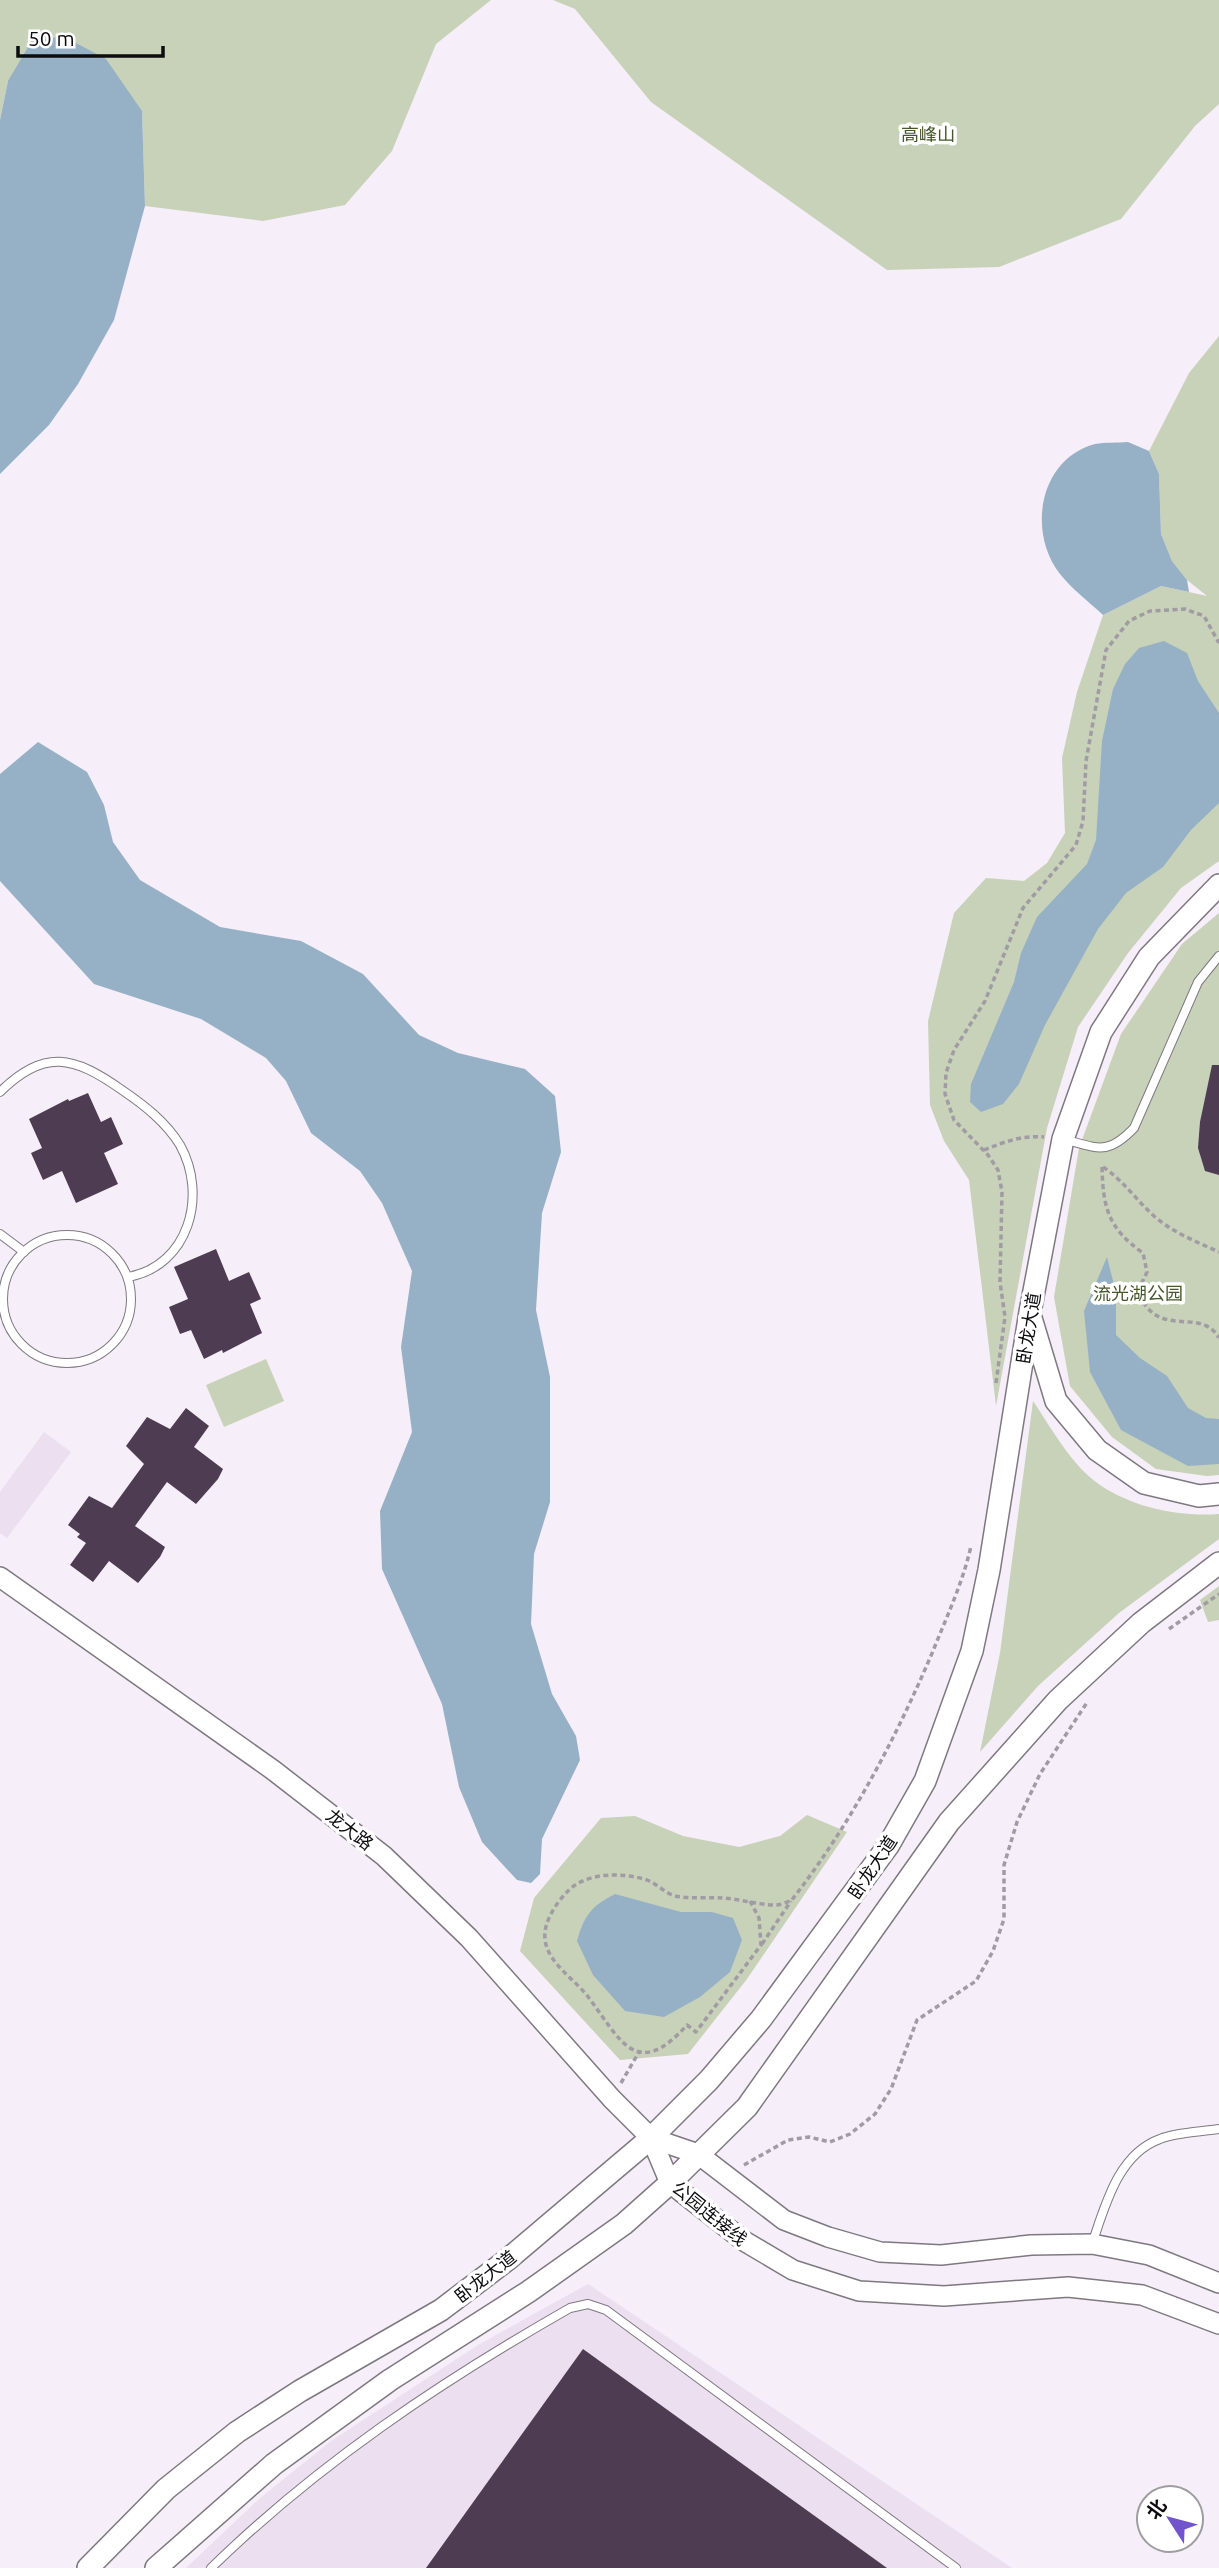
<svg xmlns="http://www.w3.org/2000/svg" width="1219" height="2568" font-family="Ubuntu,'Noto Sans SC',sans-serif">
  <rect width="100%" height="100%" fill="#f6eef8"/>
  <g fill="#ecdff0">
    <path d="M44,1432L71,1452L7,1538L0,1533V1492Z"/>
    <path d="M588,2284L1012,2568H186L259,2499L331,2441L478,2345Z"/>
  </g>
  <g fill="#c7d2b9">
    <path d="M0,0H491L436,44L392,151L345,205L263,221L145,206L142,111L8,81L0,120Z"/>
    <path d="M553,0H1219V104L1195,126L1121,219L999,267L887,270L651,102L575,9Z"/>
    <path d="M1219,336V861L1181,888L1128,953L1078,1027L1047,1128L996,1406L969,1180L944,1141L930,1105L928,1021L954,913L986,878L1024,881L1047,863L1065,833L1062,758L1077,692L1103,615L1161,586L1207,596L1187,580L1172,561L1161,534L1159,474L1149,451L1189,373Z"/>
    <path d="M1219,913V1475L1207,1476L1156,1469L1112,1437L1070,1386L1054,1297L1079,1148L1121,1034L1182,944Z"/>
    <path d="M266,1359L284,1401L224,1427L206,1385Z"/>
    <path d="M1033,1401C1052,1429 1071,1465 1100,1485C1134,1508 1180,1517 1219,1514V1539L1119,1613L1038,1686L980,1752L1000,1653Z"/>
    <path d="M1219,1586V1620L1208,1622L1200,1600Z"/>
    <path d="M807,1815L847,1832L747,1979L688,2054L620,2060L520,1951L534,1898L601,1818L635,1816L683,1836L739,1847L780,1836Z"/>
  </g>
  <g fill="#96b1c6">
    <path d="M63,36L106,59L142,111L145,206L114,320L78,384L49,425L0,474V120L8,81L31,42Z"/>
    <path d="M1128,442L1149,451L1159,474L1161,534L1172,561L1187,580L1189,592L1161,586L1103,615C1089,602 1072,589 1060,574C1027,532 1039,459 1095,444C1105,442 1118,443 1128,442Z"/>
    <path d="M1164,641L1187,653L1198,681L1219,713V803L1191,830L1163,867L1126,893L1098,929L1045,1025L1019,1084L1003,1104L981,1112L970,1102L971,1084L1014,982L1021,953L1037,917L1087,864L1096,840L1102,741L1113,689L1125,664L1139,648Z"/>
    <path d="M38,742L87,772L104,805L113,842L140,880L220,927L301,941L363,974L419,1035L458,1053L525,1069L555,1096L561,1152L542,1213L536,1310L550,1377V1502L534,1554L531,1624L552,1694L576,1736L580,1760L542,1839L540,1874L531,1883L517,1880L482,1842L459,1787L442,1704L382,1569L380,1511L412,1432L401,1347L412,1271L382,1203L360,1171L311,1133L286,1081L266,1058L201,1019L94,984L0,881V774Z"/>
    <path d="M1107,1257L1116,1293V1335L1140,1358L1167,1376L1188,1408L1206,1418L1219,1419V1464L1188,1466L1121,1430L1090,1372L1084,1311Z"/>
    <path d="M615,1894L681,1912H712L733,1918L742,1940L730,1972L700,1997L664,2017L625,2011L593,1975L577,1941C584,1916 591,1906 615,1894Z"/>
  </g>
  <g fill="#4e3c52">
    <path d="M1212,1065H1219V1175L1205,1171L1198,1148L1200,1122Z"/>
    <path d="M88,1093L101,1122L111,1117L123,1144L104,1153L118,1184L76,1203L62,1171L43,1180L31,1153L42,1148L29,1119L68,1099L69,1101Z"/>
    <path d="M216,1249L229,1281L249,1272L261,1299L250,1304L262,1333L223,1353L222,1350L204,1359L191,1330L180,1334L169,1307L188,1299L174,1267Z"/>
    <path d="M186,1408L209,1426L194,1447L223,1469L218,1479L196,1504L167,1482L135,1526L165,1547L160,1557L138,1583L109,1561L93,1582L70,1565L86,1543L77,1537L80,1534L68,1525L89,1496L112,1508L144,1464L126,1446L147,1417L170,1429Z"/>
    <path d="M583,2349L887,2568H426Z"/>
  </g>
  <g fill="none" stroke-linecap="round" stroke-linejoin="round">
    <g stroke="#7f7880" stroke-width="10">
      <g id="service">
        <path d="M0,1092C44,1048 74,1056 122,1090C144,1105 166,1122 180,1145C208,1195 189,1266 128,1277"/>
        <path d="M1063,1139C1098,1148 1107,1156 1134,1128L1198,982L1219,956"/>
        <path d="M0,1234L24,1252"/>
        <circle cx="67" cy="1299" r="64"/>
        <path d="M1092,2244C1105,2206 1118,2154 1160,2139C1177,2132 1201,2132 1219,2129"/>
        <path d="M211,2568C319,2463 440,2382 570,2308L588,2304L606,2310L956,2568"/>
      </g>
    </g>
    <g stroke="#7f7880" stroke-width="22">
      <g id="tertiary">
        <path d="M0,1577L273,1770L384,1856L469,1938L612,2099L651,2138L670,2183L744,2241L793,2270L859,2291L944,2296L1068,2287L1142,2295L1219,2324"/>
        <path d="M651,2138L698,2154L784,2220L828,2237L880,2252L941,2255L1031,2245L1092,2244L1149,2255L1219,2283"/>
      </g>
    </g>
    <g stroke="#7f7880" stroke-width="24">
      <g id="secondary">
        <path d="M1031,1318L1056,1401L1097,1450L1144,1483L1199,1496L1219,1494"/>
        <path d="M88,2568L166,2489L237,2432L300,2391L441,2310L507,2260L651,2138L709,2080L761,2019L888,1846L925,1781L972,1651L989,1570L1030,1312L1063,1139L1101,1032L1149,957L1219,885"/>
        <path d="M156,2568L274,2464L390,2380L528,2292L624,2224L670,2183L747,2107L949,1822L1058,1700L1141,1623L1219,1563"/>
      </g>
    </g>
    <g stroke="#a19ba3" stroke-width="3.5" stroke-dasharray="5 3.5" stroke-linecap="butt">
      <path d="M984,1150C1004,1142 1022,1135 1044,1137"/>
      <path d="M1102,1167C1103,1208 1108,1228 1143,1253L1147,1272L1138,1291C1157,1342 1200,1305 1219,1338"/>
      <path d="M1103,1167C1124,1181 1136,1200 1155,1217C1174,1233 1197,1242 1219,1252"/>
      <path d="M996,1383L1005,1317L1000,1282L1002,1192L998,1170L988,1155L954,1120L945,1094L946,1073L954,1050L985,1001L1023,908L1076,845L1083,821L1086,761L1106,650L1129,621L1150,611L1185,609L1204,616L1219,643"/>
      <path d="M1169,1629L1219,1594"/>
      <path d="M750,1901L759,1918L761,1945L696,2032L687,2025C636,2082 620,2039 589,1998C576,1980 547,1963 545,1939C543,1923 556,1903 567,1892C585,1872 622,1872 647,1880C657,1884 665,1893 675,1896C690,1899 708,1897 723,1898C740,1899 758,1905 776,1905C781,1905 786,1902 791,1901C851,1824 895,1740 933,1651C947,1616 963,1582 971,1546"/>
      <path d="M762,1944L791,1901"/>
      <path d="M621,2083L639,2052"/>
      <path d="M744,2165L788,2140L809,2137L830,2142L850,2134L875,2114L891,2089L917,2020L976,1981L993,1951L1004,1919V1865L1017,1822L1040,1774L1088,1701"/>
    </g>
    <use href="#service" stroke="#fff" stroke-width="8"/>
    <use href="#tertiary" stroke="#fff" stroke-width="19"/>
    <use href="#secondary" stroke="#fff" stroke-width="21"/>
  </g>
  <g text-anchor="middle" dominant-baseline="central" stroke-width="7" stroke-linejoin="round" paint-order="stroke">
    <g font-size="18" fill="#46582b" stroke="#fff">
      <text x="928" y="134">高峰山</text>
      <text x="1138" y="1293">流光湖公园</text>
    </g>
    <g font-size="18" fill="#0d0b0e" stroke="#fff">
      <text transform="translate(1028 1328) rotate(-81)">卧龙大道</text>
      <text transform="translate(350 1829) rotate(38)">龙大路</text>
      <text transform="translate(872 1867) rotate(-56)">卧龙大道</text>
      <text transform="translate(710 2213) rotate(39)">公园连接线</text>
      <text transform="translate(485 2276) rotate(-38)">卧龙大道</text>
    </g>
  </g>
  <g transform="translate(1170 2519) rotate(306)"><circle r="33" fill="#ffffff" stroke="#9e9d9f" stroke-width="2"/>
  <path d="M0-5L12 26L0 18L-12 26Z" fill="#7254cd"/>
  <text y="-10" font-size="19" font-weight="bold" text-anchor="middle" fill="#0d0b0e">北</text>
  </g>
  <path d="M18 46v10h145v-10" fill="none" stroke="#0d0b0e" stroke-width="3.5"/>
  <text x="28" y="46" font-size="21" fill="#0d0b0e" stroke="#ffffff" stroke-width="5" paint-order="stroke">50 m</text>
</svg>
